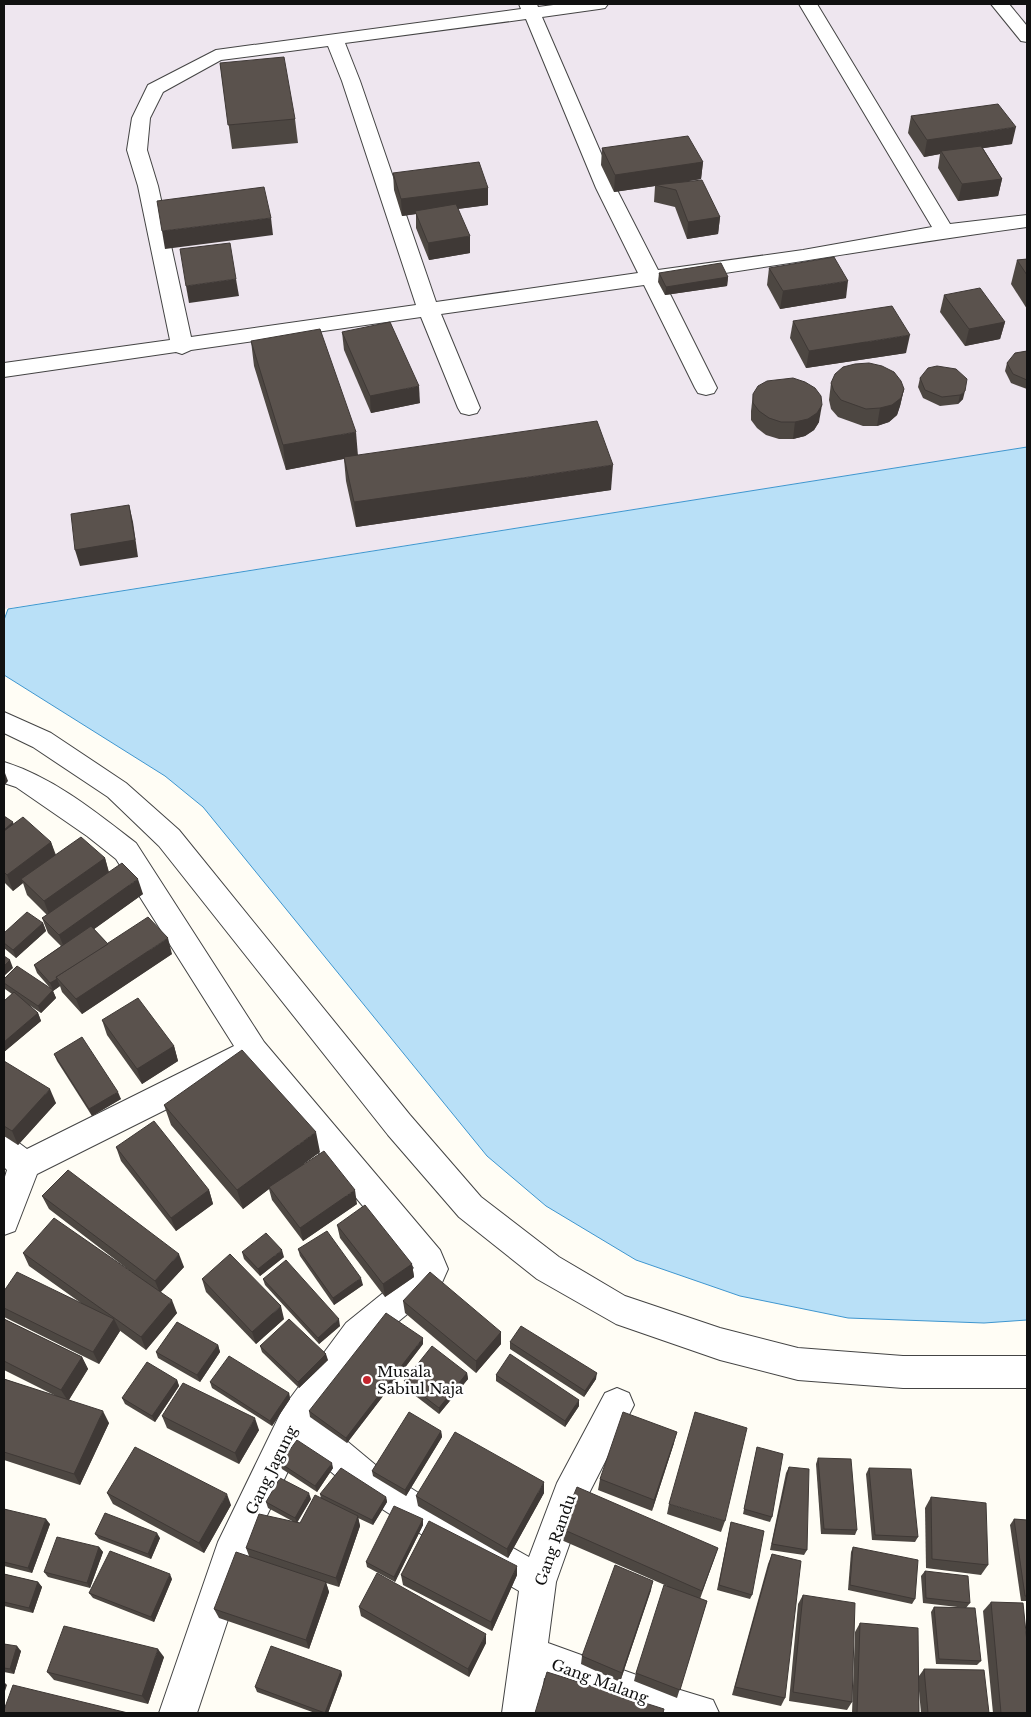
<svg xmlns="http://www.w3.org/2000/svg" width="1031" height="1717" font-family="'Libre Baskerville',serif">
  <rect width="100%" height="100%" fill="#fffdf5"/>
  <path fill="#eee6ef" d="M4,4H1027V447L4,609Z"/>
  <path fill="#b9e0f7" stroke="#3f96cf" d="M1027,447V1320L984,1323L848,1318L740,1296L636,1260L546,1206L487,1156L203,807L165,776L4,675V620L8,609Z"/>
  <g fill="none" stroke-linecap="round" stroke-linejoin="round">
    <g stroke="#444" stroke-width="2">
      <g id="minor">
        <path d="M519,4H537L538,7L561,4H608L605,8L599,9L542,17L616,188L658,270L803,250L932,227L799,4H817L950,224L1027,215V227C906,243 785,265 664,282L717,388L714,393L706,395L698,393L695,388L644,285L441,314L480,408L477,413L469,415L461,413L458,408L421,317L191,350L182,354L176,352L4,377V363L170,340L138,186L127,150L132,118L148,85L216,50L521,9ZM526,19L596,188L638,273L436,302L360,81L345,43ZM328,46L342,81L416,305L191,337L158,186L147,150L150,118L163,92L221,60Z"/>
        <path d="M991,4H1009L1027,26V42L1021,41Z"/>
        <path d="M4,712L51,733L126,783L179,830L410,1115L481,1197L559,1257L625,1296L720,1328L798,1348L903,1356H1027V1388H903L798,1380L720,1360L616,1324L537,1279L459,1217L388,1135L159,846L108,797L33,747L4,733Z"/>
        <path d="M4,762C53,777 96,812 136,843L264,1042L440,1250L448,1269L440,1287L370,1345L318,1417L378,1467L445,1510L529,1557L557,1483L605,1393L617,1388L629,1393L634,1405L584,1503L556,1582L548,1643L667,1686L713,1700L719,1713H639L544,1678L540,1713H502L519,1591L421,1534L354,1491L300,1446L252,1547L197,1713H159L218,1542L283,1408L346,1323L414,1268L249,1068L37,1174L15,1231L4,1235V1180L7,1170L4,1167V1136L15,1140L27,1149L234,1046L116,859L87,836L16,787L4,783Z"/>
      </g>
    </g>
    <use href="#minor" fill="#fff" fill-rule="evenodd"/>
  </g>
  <g fill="#4d4742">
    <path d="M220,63L295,119L298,143L232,149Z"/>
    <path d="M911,116L1012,144L983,148L1002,179L998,196L958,201L938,168L940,154L924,157L908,133Z"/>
    <path d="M602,148L703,162L701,179L689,181L720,217L718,234L687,239L675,207L654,202L655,186L614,192L601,165Z"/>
    <path d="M393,173L488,188V205L458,209L470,253L429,260L416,228V214L402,216L394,190Z"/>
    <path d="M1027,259V309L1011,284L1017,260Z"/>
    <path d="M769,268L846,298L780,309L767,285Z"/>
    <path d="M659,273L728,277L727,286L665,295L658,282Z"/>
    <path d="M944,295L1005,322L1000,339L965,346L940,312Z"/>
    <path d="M793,321L906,353L806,368L790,338Z"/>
    <path d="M342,332L420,403L371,413L344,350Z"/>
    <path d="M251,341L358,455L611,490L356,527L346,481L344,459L286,470L254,366Z"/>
    <path d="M1027,351V389L1011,383L1005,371L1007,363Z"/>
    <path d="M937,366L963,399L958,404L940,406L923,398L918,387L920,378Z"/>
    <path d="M831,383L904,389L900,406L897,415L889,422L877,426H863L838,417L831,409L829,400Z"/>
    <path d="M753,394L819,422L814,430L805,436L793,439H779L766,435L757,428L751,420V411Z"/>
    <path d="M4,816L13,824L51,842L56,855L105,858L109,872L143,894L94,929L108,944L172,954L82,1014L62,992L60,986L53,991L56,998L41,1013L29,1005L38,1013L41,1021L4,1052V1001L12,994L5,989L4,986V979L51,989L37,973L34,965L61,946L48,933L42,918L47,915L27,895L23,883L13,891L4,882Z"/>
    <path d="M43,923L46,931L16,958L4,948V933Z"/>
    <path d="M102,1020L174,1046L178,1061L142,1084L107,1035Z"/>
    <path d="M54,1054L121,1099L92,1116L57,1061Z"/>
    <path d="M4,1061L56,1103L18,1145L4,1136Z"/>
    <path d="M164,1105L320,1152L303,1164L357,1204L303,1241L272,1200L269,1189L243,1209L171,1125Z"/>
    <path d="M116,1147L209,1190L213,1204L176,1231L121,1161Z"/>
    <path d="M42,1196L184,1267L160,1292L177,1313L146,1350L119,1330L120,1331L99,1364L4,1317V1291L81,1303L29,1266L23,1253L134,1274L49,1209Z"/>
    <path d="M337,1225L412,1264L414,1277L385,1297L340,1238Z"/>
    <path d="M298,1249L363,1285L334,1305L300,1256Z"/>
    <path d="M242,1252L284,1257L260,1276L244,1259Z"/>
    <path d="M202,1279L284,1319L256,1344L206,1292Z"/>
    <path d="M263,1279L340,1326L319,1344L265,1285Z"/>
    <path d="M403,1301L501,1332V1344L476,1373L405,1313Z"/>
    <path d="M4,1319L82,1357L88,1369L69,1400L109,1423L80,1485L4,1460V1379L58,1397L4,1370Z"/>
    <path d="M510,1342L596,1379L584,1397L510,1349Z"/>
    <path d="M423,1344L347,1443L310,1417L309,1411Z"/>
    <path d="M218,1345L220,1352L200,1382L158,1358L156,1352Z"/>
    <path d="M260,1346L328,1360L299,1388L262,1352Z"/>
    <path d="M467,1373L468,1379L439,1414L404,1387V1381Z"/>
    <path d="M496,1375L579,1406L565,1427L496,1381Z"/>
    <path d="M177,1380L179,1386L155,1422L125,1404L122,1398Z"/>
    <path d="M210,1382L289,1393L290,1399L272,1426L212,1388Z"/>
    <path d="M162,1416L259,1430L239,1464L167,1428Z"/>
    <path d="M441,1431L442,1437L406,1496L373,1476L372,1471Z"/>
    <path d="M674,1443L652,1511L598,1490L600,1479Z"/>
    <path d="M757,1447L772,1517L770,1522L743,1514Z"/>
    <path d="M818,1458L857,1530L855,1535L821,1534L816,1464Z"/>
    <path d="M280,1463L333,1468L317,1492L282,1469Z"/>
    <path d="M789,1467L807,1550L804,1555L770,1550L786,1473Z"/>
    <path d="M869,1468L918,1537L915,1542L872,1540L866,1474Z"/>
    <path d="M107,1493L231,1505L204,1553L113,1504Z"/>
    <path d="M544,1493L508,1558L418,1506L416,1496Z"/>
    <path d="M320,1494L386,1497L387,1502L373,1525L358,1518L360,1526L339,1587L326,1583L329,1592L309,1649L219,1618L214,1609L249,1556L246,1548L294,1522L268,1508L266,1502L311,1499L297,1522L300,1523L321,1498Z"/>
    <path d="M931,1497L988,1565L981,1575L926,1568L925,1508Z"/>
    <path d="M669,1504L725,1521L721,1532L667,1514Z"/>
    <path d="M4,1509L50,1524L32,1573L4,1566Z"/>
    <path d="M423,1519V1525L395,1582L367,1567L366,1562Z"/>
    <path d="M1014,1519L1027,1520V1601H1021L1010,1525Z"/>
    <path d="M731,1522L752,1595L750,1599L717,1590Z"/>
    <path d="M560,1528L718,1548L700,1599L707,1601L677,1698L634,1681L636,1673L667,1586L559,1539Z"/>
    <path d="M95,1534L160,1538L151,1559L99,1539Z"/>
    <path d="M99,1547L103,1552L90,1588L48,1577L44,1572Z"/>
    <path d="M853,1547L915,1599L912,1604L848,1590L851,1552Z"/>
    <path d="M772,1554L785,1698L781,1706L732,1695L768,1564Z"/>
    <path d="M925,1571L970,1603L966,1608L981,1661L977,1665L936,1664L931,1612L934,1607L966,1608L923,1603L921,1576Z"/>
    <path d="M4,1574L38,1582L42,1587L33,1613L4,1606Z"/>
    <path d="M401,1575H517L492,1631L403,1585Z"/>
    <path d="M172,1579L154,1622L93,1598L89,1593Z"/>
    <path d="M651,1590L620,1682L581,1664L582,1656Z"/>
    <path d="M803,1595L852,1702L847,1710L789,1701L798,1604Z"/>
    <path d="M991,1602L1027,1713H993L983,1611Z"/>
    <path d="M359,1607L486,1643L469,1677L361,1616Z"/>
    <path d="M860,1623L919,1676L924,1669L989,1713H921L919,1691V1713H852L855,1632Z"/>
    <path d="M4,1644L21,1651L14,1674L4,1672Z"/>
    <path d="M164,1657L148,1704L54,1680L47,1672Z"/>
    <path d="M341,1671L342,1675L328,1713H315L257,1692L255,1687Z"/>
  </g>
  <g fill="#3f3936">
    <path d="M1016,127L1012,144L943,154L941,151L940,154L924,157L927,140Z"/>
    <path d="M703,162L701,179L658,186L655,185V186L614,192L615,175Z"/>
    <path d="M1002,179L998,196L958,201L962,184Z"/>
    <path d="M488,188V205L417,214L415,211L416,214L402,216L401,199Z"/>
    <path d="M720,217L718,234L687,239L688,222Z"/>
    <path d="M271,218L273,235L165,249L162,231Z"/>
    <path d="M470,236V253L429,260L428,243Z"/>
    <path d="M728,277L727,286L665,295L666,287Z"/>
    <path d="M236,279L239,296L189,303L186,286Z"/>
    <path d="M848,281L846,298L780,309L783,291Z"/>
    <path d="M1005,322L1000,339L965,346L969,329Z"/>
    <path d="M910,335L906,353L806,368L809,351Z"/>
    <path d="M419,386L420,403L371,413L370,396Z"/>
    <path d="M904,389L900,406L897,415L889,422L877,426L880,408Z"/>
    <path d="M965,391L963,399L958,404L960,395Z"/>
    <path d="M822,405L819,422L814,430L805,436L793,439L795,422Z"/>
    <path d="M356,432L358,456L286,470L283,445Z"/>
    <path d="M613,465L611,490L356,527L354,502Z"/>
    <path d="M129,505L133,522L138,557L80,566L75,550Z"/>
    <path d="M5,773L8,781L4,786V774Z"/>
    <path d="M13,822L16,831L4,840V830Z"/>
    <path d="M51,842L56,858L21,879L23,883L13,891L7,875Z"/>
    <path d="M105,858L109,874L50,917L44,901Z"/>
    <path d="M138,879L143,894L65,950L59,935Z"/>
    <path d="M43,923L46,931L16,958L13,950Z"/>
    <path d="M168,938L172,954L82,1014L76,999Z"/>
    <path d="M10,960L13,968L4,976V966Z"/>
    <path d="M57,979L60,986L53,991L56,998L41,1013L38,1006L53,990L50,983Z"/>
    <path d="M38,1013L41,1021L4,1052V1042Z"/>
    <path d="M174,1046L178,1061L142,1084L137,1069Z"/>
    <path d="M50,1089L56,1103L18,1145L12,1131Z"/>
    <path d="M118,1092L121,1099L92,1116L89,1109Z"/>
    <path d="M316,1132L320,1152L270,1189L269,1187V1189L243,1209L237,1190Z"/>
    <path d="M209,1190L213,1204L176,1231L171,1218Z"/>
    <path d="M355,1190L357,1204L303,1241L300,1228Z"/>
    <path d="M282,1250L284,1257L260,1276L258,1269Z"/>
    <path d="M179,1254L184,1267L160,1293L155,1281Z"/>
    <path d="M412,1264L414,1277L385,1297L383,1284Z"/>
    <path d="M361,1278L363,1285L334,1305L333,1298Z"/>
    <path d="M172,1300L177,1313L146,1350L141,1337Z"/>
    <path d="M281,1306L284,1319L256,1344L252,1332Z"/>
    <path d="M114,1319L120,1331L99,1364L93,1352Z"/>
    <path d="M339,1319L340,1326L319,1344L318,1338Z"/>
    <path d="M501,1332V1344L476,1373V1361Z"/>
    <path d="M423,1338V1344L347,1443L346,1438Z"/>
    <path d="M218,1345L220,1352L200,1382L197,1375Z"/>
    <path d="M326,1354L328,1360L299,1388L298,1382Z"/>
    <path d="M82,1357L88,1369L68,1401L61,1390Z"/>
    <path d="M467,1373L468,1379L439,1414V1408Z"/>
    <path d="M597,1373L596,1379L584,1397L585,1391Z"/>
    <path d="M177,1380L179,1386L155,1422L152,1416Z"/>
    <path d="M289,1393L290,1399L272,1426L270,1421Z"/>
    <path d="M579,1400V1406L565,1427V1421Z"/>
    <path d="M103,1411L109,1423L80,1485L74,1474Z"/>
    <path d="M255,1418L259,1430L239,1464L235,1453Z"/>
    <path d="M441,1431L442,1437L406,1496L405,1490Z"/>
    <path d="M677,1432L674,1443L652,1511L654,1500Z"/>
    <path d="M332,1463L333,1468L317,1492L315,1486Z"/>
    <path d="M544,1482V1493L508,1558L507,1549Z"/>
    <path d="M309,1493L311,1499L297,1523L295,1518Z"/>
    <path d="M227,1494L231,1505L204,1553L199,1543Z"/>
    <path d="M386,1497L387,1502L373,1525L372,1520Z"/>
    <path d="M358,1516L360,1526L339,1587L336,1578Z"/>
    <path d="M46,1519L50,1524L32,1573L28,1568Z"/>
    <path d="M423,1519V1525L395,1582L394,1577Z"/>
    <path d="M157,1533L160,1538L151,1559L148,1554Z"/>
    <path d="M99,1547L103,1552L90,1588L87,1583Z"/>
    <path d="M517,1566V1575L492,1631L491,1622Z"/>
    <path d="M170,1574L172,1579L154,1622L151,1617Z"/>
    <path d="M653,1581L651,1590L620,1682L622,1673Z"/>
    <path d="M38,1582L42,1587L33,1613L29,1608Z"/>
    <path d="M326,1582L329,1592L309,1649L306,1640Z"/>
    <path d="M486,1634V1643L469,1677L468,1669Z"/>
    <path d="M17,1646L21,1651L14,1674L10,1669Z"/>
    <path d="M158,1649L164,1657L148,1704L142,1696Z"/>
    <path d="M341,1671L342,1675L328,1713H325Z"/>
    <path d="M4,1682L7,1685L4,1694Z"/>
  </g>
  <g fill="#5a524d" stroke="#3f3936">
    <path d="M284,57L295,119L228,125L220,63Z"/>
    <path d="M998,104L1016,127L927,140L911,116Z"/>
    <path d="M688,136L703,162L615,175L602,148Z"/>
    <path d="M981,146L1002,179L962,184L941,151Z"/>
    <path d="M479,162L488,188L401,199L393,173Z"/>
    <path d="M702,180L720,217L688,222L676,190L655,185Z"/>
    <path d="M264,187L271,218L162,231L157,201Z"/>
    <path d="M456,204L470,236L428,243L415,211Z"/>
    <path d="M230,243L236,279L186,286L180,249Z"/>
    <path d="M834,257L848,281L783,291L769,268Z"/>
    <path d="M1027,259V275L1017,260Z"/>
    <path d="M721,263L728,277L666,287L659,273Z"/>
    <path d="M980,288L1005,322L969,329L944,295Z"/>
    <path d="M892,306L910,335L809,351L793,321Z"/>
    <path d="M390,322L419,386L370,396L342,332Z"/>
    <path d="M320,329L356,432L283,445L251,341Z"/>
    <path d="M1027,351V380L1013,374L1007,363L1015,353Z"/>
    <path d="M869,363L882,366L894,372L901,381L904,389L901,398L892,405L880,408L866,409L841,400L834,391L831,383L835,374L843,367L855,364Z"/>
    <path d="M937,366L956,369L967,379L965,391L960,395L942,397L925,390L920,378L928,368Z"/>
    <path d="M793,378L805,382L815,388L821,396L822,405L817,413L808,419L795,422H781L769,418L759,411L753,403V394L758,386L767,381Z"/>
    <path d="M597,421L613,465L354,502L344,457Z"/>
    <path d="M129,505L135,540L75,550L71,514Z"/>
    <path d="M4,816L13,822L4,830Z"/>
    <path d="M23,817L51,842L7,875L4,872V831Z"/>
    <path d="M81,837L105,858L44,901L21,879Z"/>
    <path d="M122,863L138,879L59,935L42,918Z"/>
    <path d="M27,912L43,923L13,950L4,943V933Z"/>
    <path d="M148,917L168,938L76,999L56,977Z"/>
    <path d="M91,926L108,944L56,977L57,979L50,983L34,965Z"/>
    <path d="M4,956L10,960L4,966Z"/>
    <path d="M17,966L53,990L38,1006L4,983V979Z"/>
    <path d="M14,992L38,1013L4,1042V1001Z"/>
    <path d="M138,998L174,1046L137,1069L102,1020Z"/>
    <path d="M82,1037L118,1092L89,1109L54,1054Z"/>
    <path d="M242,1050L316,1132L237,1190L164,1105Z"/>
    <path d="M4,1061L50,1089L12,1131L4,1126Z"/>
    <path d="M154,1121L209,1190L171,1218L116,1147Z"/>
    <path d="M324,1151L355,1190L300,1228L269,1187Z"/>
    <path d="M68,1170L179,1254L155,1281L42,1196Z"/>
    <path d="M365,1205L412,1264L383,1284L337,1225Z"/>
    <path d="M54,1218L172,1300L141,1337L23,1253Z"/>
    <path d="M327,1231L361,1278L333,1298L298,1249Z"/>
    <path d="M266,1233L282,1250L258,1269L242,1252Z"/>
    <path d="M230,1254L281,1306L252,1332L202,1279Z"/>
    <path d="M286,1260L339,1319L318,1338L263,1279Z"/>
    <path d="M17,1272L114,1319L93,1352L4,1308V1291Z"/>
    <path d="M430,1272L501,1332L476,1361L403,1301Z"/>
    <path d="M386,1313L423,1338L346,1438L309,1411Z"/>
    <path d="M4,1319L82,1357L61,1390L4,1361Z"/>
    <path d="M289,1319L326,1354L298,1382L260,1346Z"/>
    <path d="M177,1322L218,1345L197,1375L156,1352Z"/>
    <path d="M521,1326L597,1373L585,1391L510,1342Z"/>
    <path d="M432,1346L467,1373L439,1408L404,1381Z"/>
    <path d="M510,1354L579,1400L565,1421L496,1375Z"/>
    <path d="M229,1356L289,1393L270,1421L210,1382Z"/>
    <path d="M147,1362L177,1380L152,1416L122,1398Z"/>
    <path d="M4,1379L103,1411L74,1474L4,1452Z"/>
    <path d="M183,1383L255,1418L235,1453L162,1416Z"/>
    <path d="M409,1412L441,1431L405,1490L372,1471Z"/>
    <path d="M623,1412L677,1432L654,1500L600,1479Z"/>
    <path d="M695,1412L747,1428L725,1521L669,1504Z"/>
    <path d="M455,1432L544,1482L507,1549L416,1496Z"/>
    <path d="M297,1440L332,1463L315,1486L280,1463Z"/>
    <path d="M135,1447L227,1494L199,1543L107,1493Z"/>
    <path d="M757,1447L783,1454L772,1517L744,1509Z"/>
    <path d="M818,1458L851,1459L857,1530L824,1529Z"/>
    <path d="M789,1467L809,1469L807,1550L772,1544Z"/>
    <path d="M341,1468L386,1497L372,1520L320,1494Z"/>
    <path d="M869,1468L911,1469L918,1537L875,1535Z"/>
    <path d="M280,1478L309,1493L295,1518L266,1502Z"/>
    <path d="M577,1487L718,1548L702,1591L560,1528Z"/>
    <path d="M315,1495L358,1516L336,1578L246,1548L259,1514L300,1523Z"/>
    <path d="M931,1497L986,1503L988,1565L932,1559Z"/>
    <path d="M394,1506L423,1519L394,1577L366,1562Z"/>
    <path d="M4,1509L46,1519L28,1568L4,1562Z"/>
    <path d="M105,1513L157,1533L148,1554L95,1534Z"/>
    <path d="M1014,1519L1027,1520V1596H1025Z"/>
    <path d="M429,1521L517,1566L491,1622L401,1575Z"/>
    <path d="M731,1522L764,1531L752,1595L719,1585Z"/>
    <path d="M57,1537L99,1547L87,1583L44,1572Z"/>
    <path d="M853,1547L918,1560L915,1599L850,1585Z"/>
    <path d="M110,1551L170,1574L151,1617L89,1593Z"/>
    <path d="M236,1552L326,1582L306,1640L214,1609Z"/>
    <path d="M772,1554L801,1561L785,1698L735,1687Z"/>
    <path d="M615,1565L653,1581L622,1673L582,1656Z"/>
    <path d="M925,1571L968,1576L970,1603L926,1598Z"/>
    <path d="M377,1573L486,1634L468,1669L359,1607Z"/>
    <path d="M4,1574L38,1582L29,1608L4,1602Z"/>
    <path d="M664,1585L707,1601L680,1690L636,1673Z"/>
    <path d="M803,1595L855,1603L852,1702L793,1692Z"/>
    <path d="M991,1602L1023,1603L1027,1642V1713H1001Z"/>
    <path d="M934,1607L975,1608L981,1661L939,1659Z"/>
    <path d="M860,1623L918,1628L919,1713H857Z"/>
    <path d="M64,1626L158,1649L142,1696L47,1672Z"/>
    <path d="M4,1644L17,1646L10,1669L4,1668Z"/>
    <path d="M271,1646L341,1671L325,1713L255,1687Z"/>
    <path d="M924,1669L984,1670L989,1713H928Z"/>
    <path d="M547,1672L664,1709L663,1713H535Z"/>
    <path d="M13,1685L128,1713H4V1710Z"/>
  </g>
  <circle fill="#c4262e" stroke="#fff" stroke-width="2" cx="367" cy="1380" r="5"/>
  <g text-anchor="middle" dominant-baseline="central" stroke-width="5" stroke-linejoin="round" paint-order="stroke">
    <g font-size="15" fill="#111" stroke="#fff" text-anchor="start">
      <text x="377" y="1371">Musala<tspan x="377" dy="17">Sabiul Naja</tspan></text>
    </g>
    <g font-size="15" fill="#111" stroke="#fff">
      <text transform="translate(271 1470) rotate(-64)">Gang Jagung</text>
      <text transform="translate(555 1540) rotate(-71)">Gang Randu</text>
      <text transform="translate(600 1681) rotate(20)">Gang Malang</text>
    </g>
  </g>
  <rect width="1031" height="1717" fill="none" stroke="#111111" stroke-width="10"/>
</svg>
